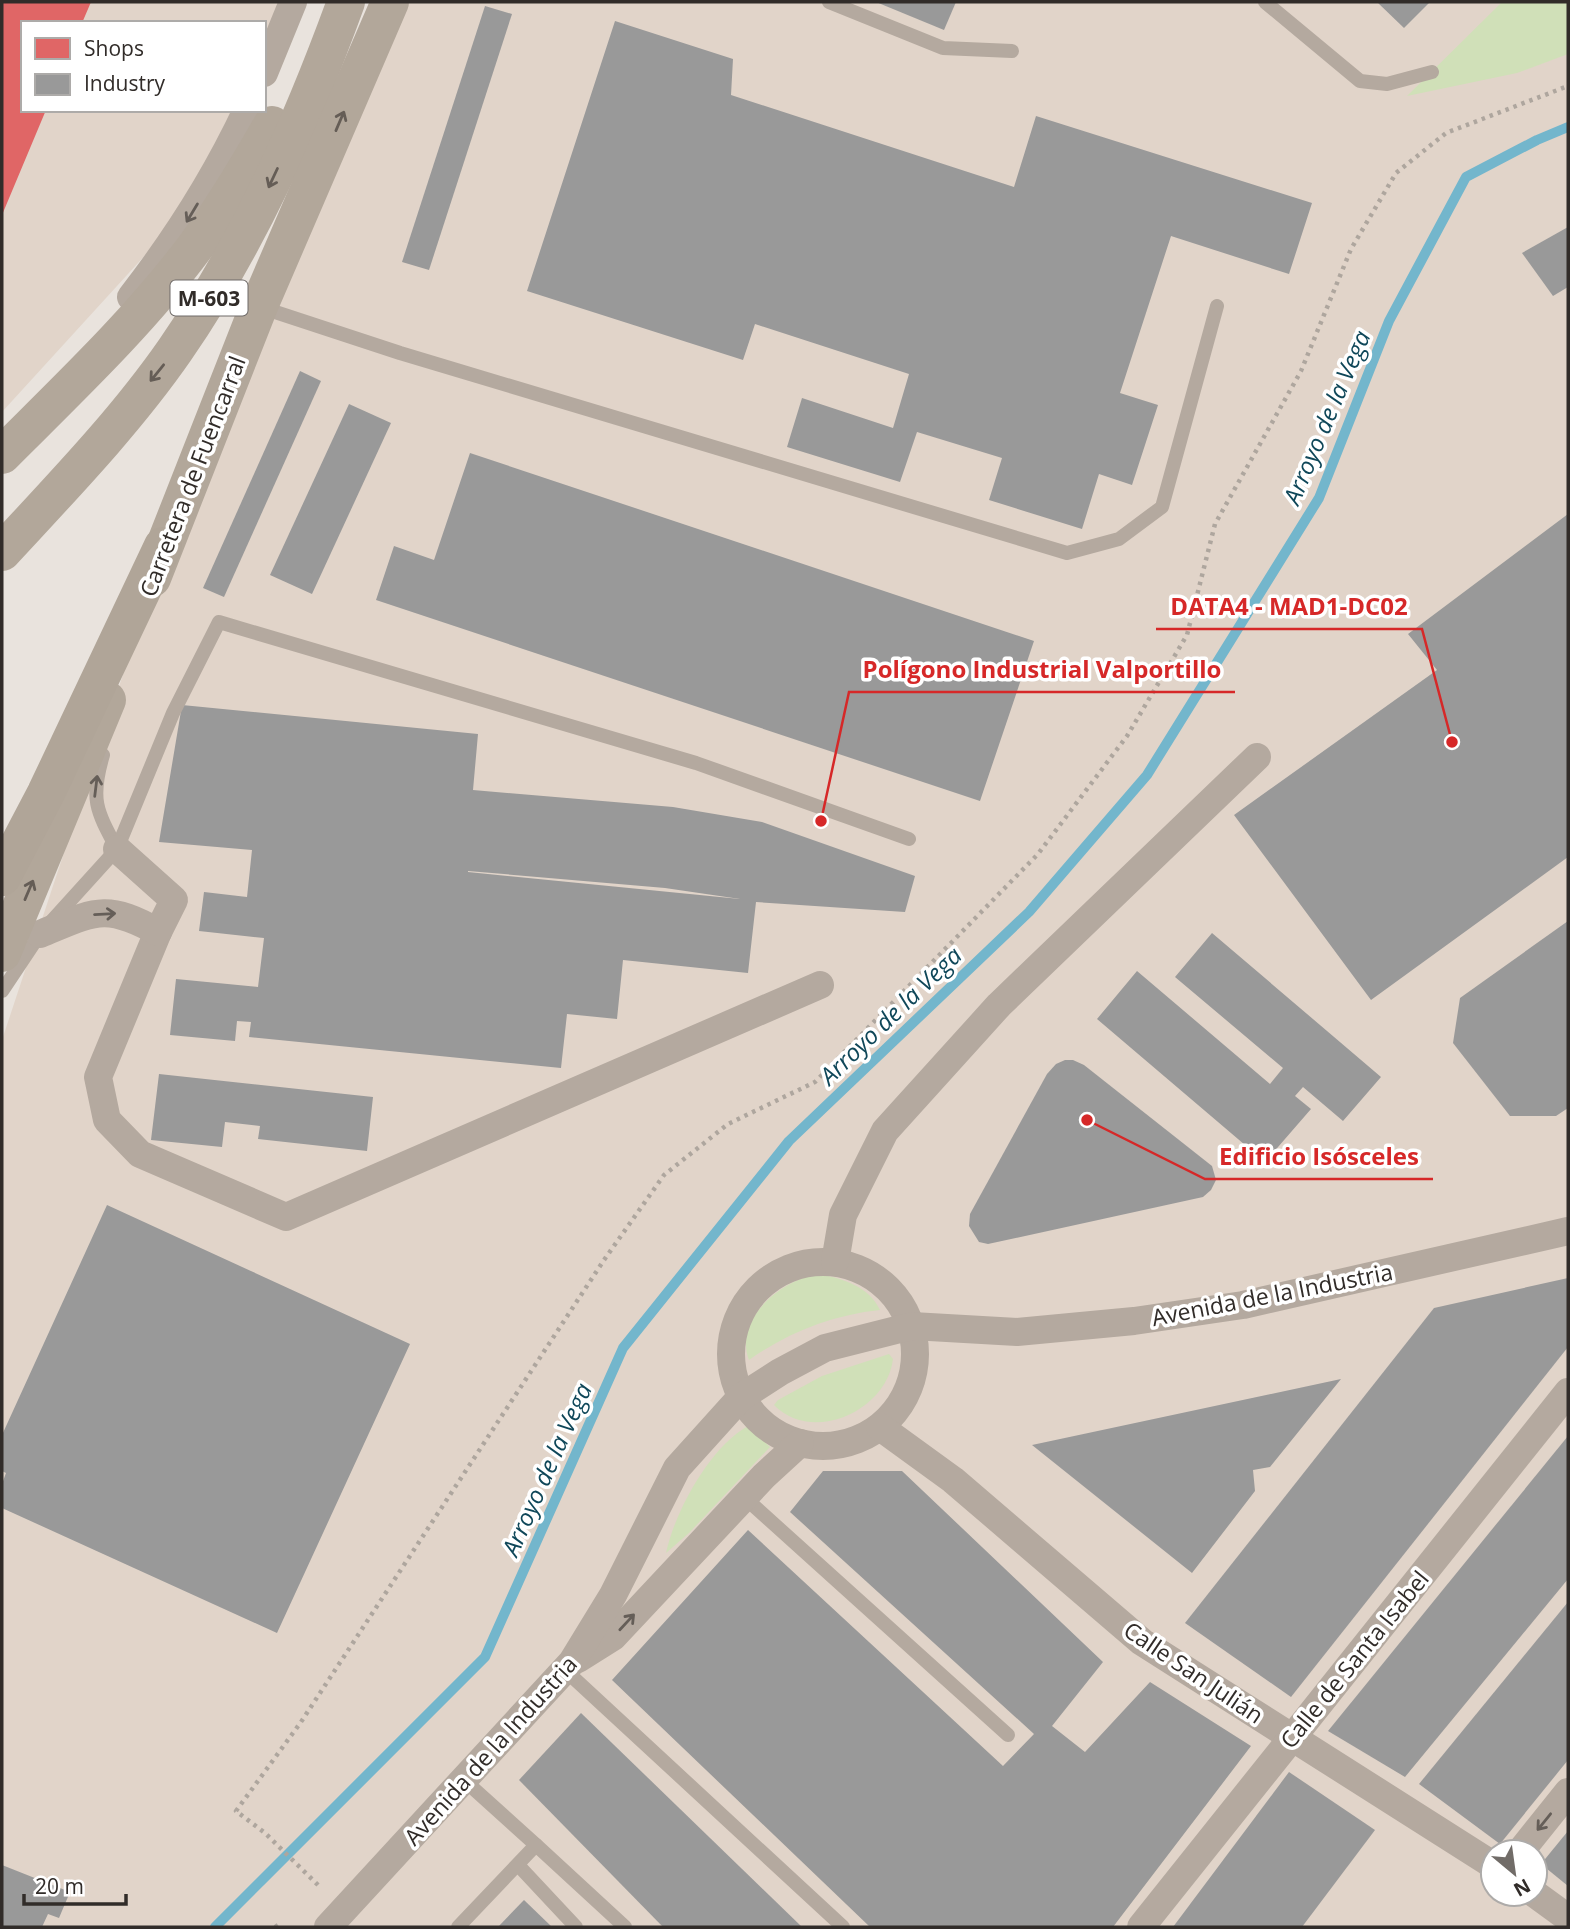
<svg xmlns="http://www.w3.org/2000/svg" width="1570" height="1929" font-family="'Open Sans',sans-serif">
  <rect width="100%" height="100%" fill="#e9e3dd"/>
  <g fill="#e1d4c9" fill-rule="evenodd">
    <path d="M2,2H297L264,62V23H23V110H239L169,229L2,412Z"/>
    <path d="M403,2H1568V1927H2V1040L147,602ZM1493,1852H1535V1894H1493Z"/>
  </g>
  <g fill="#d0e0b8">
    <path d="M1502,2H1568V54L1517,73L1407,96Z"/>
    <path d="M819,1274C843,1279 869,1286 880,1310C832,1315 789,1332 749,1360C733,1318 783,1279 819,1274Z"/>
    <path d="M889,1354L893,1359C887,1410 813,1445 774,1405L778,1400L822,1376Z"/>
    <path d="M748,1426L770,1447L689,1533L666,1553C675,1511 710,1447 748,1426Z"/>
  </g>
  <path fill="#e06666" d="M2,2H91L82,23H23V110H46L2,215Z"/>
  <g fill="#999" fill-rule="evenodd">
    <path d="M876,2H956L944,30Z"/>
    <path d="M1377,2H1430L1404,28Z"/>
    <path d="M485,6L512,14L429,270L402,262Z"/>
    <path d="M615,21L733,59L731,95L1014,187L1036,116L1312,203L1289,274L1171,236L1120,393L1158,405L1132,485L1099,474L1082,529L989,500L1002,458L917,432L900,482L787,447L802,398L893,428L909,374L755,324L743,360L527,291Z"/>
    <path d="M1568,227V287L1553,296L1522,253Z"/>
    <path d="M300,371L321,381L224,597L203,588Z"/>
    <path d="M349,404L391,423L312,594L270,575Z"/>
    <path d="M470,453L1034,641L980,801L376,600L394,546L434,560Z"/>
    <path d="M1568,514V857L1371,1000L1234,815L1437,670L1408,634Z"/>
    <path d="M182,705L478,734L473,790L673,807L762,822L915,876L905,912L756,902L748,973L623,960L617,1019L567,1014L561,1068L249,1037L251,1022L237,1021L235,1041L170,1035L176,979L258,987L264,938L199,931L204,892L247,897L252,850L159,842ZM468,871L665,888L740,899L468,872Z"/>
    <path d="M1568,921V1108L1556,1116H1510L1453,1043L1460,998Z"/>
    <path d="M1212,933L1381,1077L1343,1121L1303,1087L1295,1096L1311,1109L1265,1162L1097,1019L1137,971L1270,1084L1283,1068L1175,977Z"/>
    <path d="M1065,1060H1073L1084,1065L1212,1166L1216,1180L1211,1190L1203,1197L988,1244L979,1242L969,1226L970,1214L1047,1074L1056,1064Z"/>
    <path d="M159,1074L373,1097L367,1151L258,1139L260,1126L225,1122L222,1147L151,1140Z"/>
    <path d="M107,1205L410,1344L277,1633L2,1508V1484L6,1473L2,1471V1435Z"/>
    <path d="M1568,1278V1347L1291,1697L1185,1623L1434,1308Z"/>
    <path d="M1341,1379L1270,1467L1253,1470L1255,1491L1192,1573L1032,1445Z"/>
    <path d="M1568,1436V1579L1405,1777L1328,1731Z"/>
    <path d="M823,1471H902L1103,1662L1052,1726L1085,1752L1150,1682L1251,1746L1113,1927H870L612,1680L748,1530L1003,1766L1034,1734L790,1512Z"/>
    <path d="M1568,1602V1760L1500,1844L1419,1784Z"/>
    <path d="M581,1713L802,1927H663L519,1780Z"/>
    <path d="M1289,1772L1375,1830L1302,1927H1173Z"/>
    <path d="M1568,1831V1886L1541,1864Z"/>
    <path d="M2,1865L70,1892L59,1918L48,1914L42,1927H2Z"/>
    <path d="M524,1900L552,1927H498Z"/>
  </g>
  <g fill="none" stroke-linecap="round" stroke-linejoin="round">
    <path stroke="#73b6cc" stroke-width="10" d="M215,1927L485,1657L623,1348L789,1141L1029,912L1147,775L1319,498L1389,321L1466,177L1537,140L1568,127"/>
    <g stroke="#aea69e" stroke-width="4.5" stroke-dasharray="3.5 5" stroke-linecap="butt">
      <path d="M318,1885L265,1833L236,1811L301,1722L604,1260L664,1175L728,1124L815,1082L1038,854L1127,736L1187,635L1215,524L1301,371L1351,249L1396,173L1446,133L1568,86"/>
      <path d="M275,1927L278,1925L281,1927"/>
    </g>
    <g stroke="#b4a99f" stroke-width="14">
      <path d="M829,2L943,48L1012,51"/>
      <path d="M1265,2L1360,81L1387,84L1432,72"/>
      <path d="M260,307L400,353L1067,553L1119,539L1162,507L1217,306"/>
      <path d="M103,755C90,799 96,810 117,849"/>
      <path d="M2,991L40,934L117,849L173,713L219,622L696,763L909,839"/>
      <path d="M744,1497L1008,1735"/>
      <path d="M565,1670L843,1927"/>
      <path d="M464,1780L536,1845"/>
      <path d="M518,1865L576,1927"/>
      <path d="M458,1927L536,1845L625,1927"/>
    </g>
    <g stroke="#b4a99f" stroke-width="28">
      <path d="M264,73L293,2"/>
      <path d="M131,297C177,238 215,178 247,110"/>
      <path d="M158,932L98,1077L107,1120L140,1154L286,1217L820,985"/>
      <path d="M40,934C94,912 105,902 158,932L174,900L117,849"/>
      <circle cx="823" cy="1354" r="92"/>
      <path d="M835,1262L843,1215L885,1131L999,1005L1257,757"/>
      <path d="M880,1427L953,1480L1142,1642L1493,1865"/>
      <path d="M578,1659L613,1637L764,1476L800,1443"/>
      <path d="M1520,1852L1568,1792"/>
      <path d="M1535,1894L1568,1918"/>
      <path d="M328,1927L572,1662L613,1595L677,1468L741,1397L780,1372L825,1348L912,1326L1017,1332L1134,1321L1243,1305L1568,1231"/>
      <path d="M1141,1927L1568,1392"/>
    </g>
    <g stroke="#b2a79a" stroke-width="38">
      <path d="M2,455C68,389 139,322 195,247C224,208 248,167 272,125"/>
      <path d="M2,552C62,487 125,422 175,350C249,243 302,123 346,2"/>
      <path d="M152,578L259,306L390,2"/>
      <path d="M2,953L107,700"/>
    </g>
    <path stroke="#b0a598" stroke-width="38" d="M2,877L46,793L163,546"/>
  </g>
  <defs><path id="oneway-shaft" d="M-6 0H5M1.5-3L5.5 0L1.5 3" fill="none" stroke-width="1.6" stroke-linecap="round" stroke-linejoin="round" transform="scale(1.75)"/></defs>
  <g stroke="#655d56">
    <use href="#oneway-shaft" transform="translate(340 121) rotate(-67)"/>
    <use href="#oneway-shaft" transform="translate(273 178) rotate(115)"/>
    <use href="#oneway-shaft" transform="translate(157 373) rotate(129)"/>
    <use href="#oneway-shaft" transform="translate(29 890) rotate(-67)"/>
  </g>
  <g stroke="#655e58">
    <use href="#oneway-shaft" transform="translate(192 213) rotate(121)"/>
    <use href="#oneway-shaft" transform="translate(96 786) rotate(-83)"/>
    <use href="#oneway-shaft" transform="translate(105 914) rotate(-3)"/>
    <use href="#oneway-shaft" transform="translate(627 1622) rotate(-47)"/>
    <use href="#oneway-shaft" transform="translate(1544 1822) rotate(129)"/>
  </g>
  <g text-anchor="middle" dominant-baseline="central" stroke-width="7" stroke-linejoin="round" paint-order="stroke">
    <rect fill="#fff" stroke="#6f6b69" stroke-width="2" x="170.5" y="280.5" width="77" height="35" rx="5"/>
    <g font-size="21" font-weight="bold" fill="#312c29">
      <text x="209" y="298">M-603</text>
    </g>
    <g font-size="23" fill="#312c29" stroke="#fff">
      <text transform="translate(192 476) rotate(-69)">Carretera de Fuencarral</text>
      <text transform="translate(1272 1294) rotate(-11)">Avenida de la Industria</text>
      <text transform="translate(1354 1659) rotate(-51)">Calle de Santa Isabel</text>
      <text transform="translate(1194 1672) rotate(34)">Calle San Julián</text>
      <text transform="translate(490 1750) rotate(-48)">Avenida de la Industria</text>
    </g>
    <g font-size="24" font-style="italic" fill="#0f4759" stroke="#fff">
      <text transform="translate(1326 417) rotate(-67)">Arroyo de la Vega</text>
      <text transform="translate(890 1015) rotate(-44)">Arroyo de la Vega</text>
      <text transform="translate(546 1469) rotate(-66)">Arroyo de la Vega</text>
    </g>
  </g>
  <path fill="none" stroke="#d62828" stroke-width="2.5" d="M1452 742L1422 629H1156M821 821L849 692H1235M1087 1120L1205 1179H1433"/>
  <g fill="#d62828" stroke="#fff" stroke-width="2.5">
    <circle cx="1452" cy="742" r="7"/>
    <circle cx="821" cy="821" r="7"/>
    <circle cx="1087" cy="1120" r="7"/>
  </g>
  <g font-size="24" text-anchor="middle" font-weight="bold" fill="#d62828" stroke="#fff" stroke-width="7" stroke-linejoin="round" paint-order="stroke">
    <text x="1289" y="615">DATA4 - MAD1-DC02</text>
    <text x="1042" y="678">Polígono Industrial Valportillo</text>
    <text x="1319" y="1165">Edificio Isósceles</text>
  </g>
  <rect width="1570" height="1929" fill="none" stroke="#312c29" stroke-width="7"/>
  <rect x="21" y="21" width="245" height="91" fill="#ffffff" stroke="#adaba9" stroke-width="2"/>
  <rect x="35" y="38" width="35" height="21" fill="#e06666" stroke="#adaba9" stroke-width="2"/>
  <text x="84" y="56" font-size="21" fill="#312c29">Shops</text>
  <rect x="35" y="74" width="35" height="21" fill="#999999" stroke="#adaba9" stroke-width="2"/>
  <text x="84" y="91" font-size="21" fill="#312c29">Industry</text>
  <g transform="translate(1514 1873) rotate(151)"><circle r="33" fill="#ffffff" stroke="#adaba9" stroke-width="2"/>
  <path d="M0-5L12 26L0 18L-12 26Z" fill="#716c68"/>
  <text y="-10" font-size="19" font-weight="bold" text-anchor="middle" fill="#312c29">N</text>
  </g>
  <path d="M24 1894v10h102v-10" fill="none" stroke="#312c29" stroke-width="3.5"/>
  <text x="35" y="1894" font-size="21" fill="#312c29" stroke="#ffffff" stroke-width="5" paint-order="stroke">20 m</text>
</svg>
